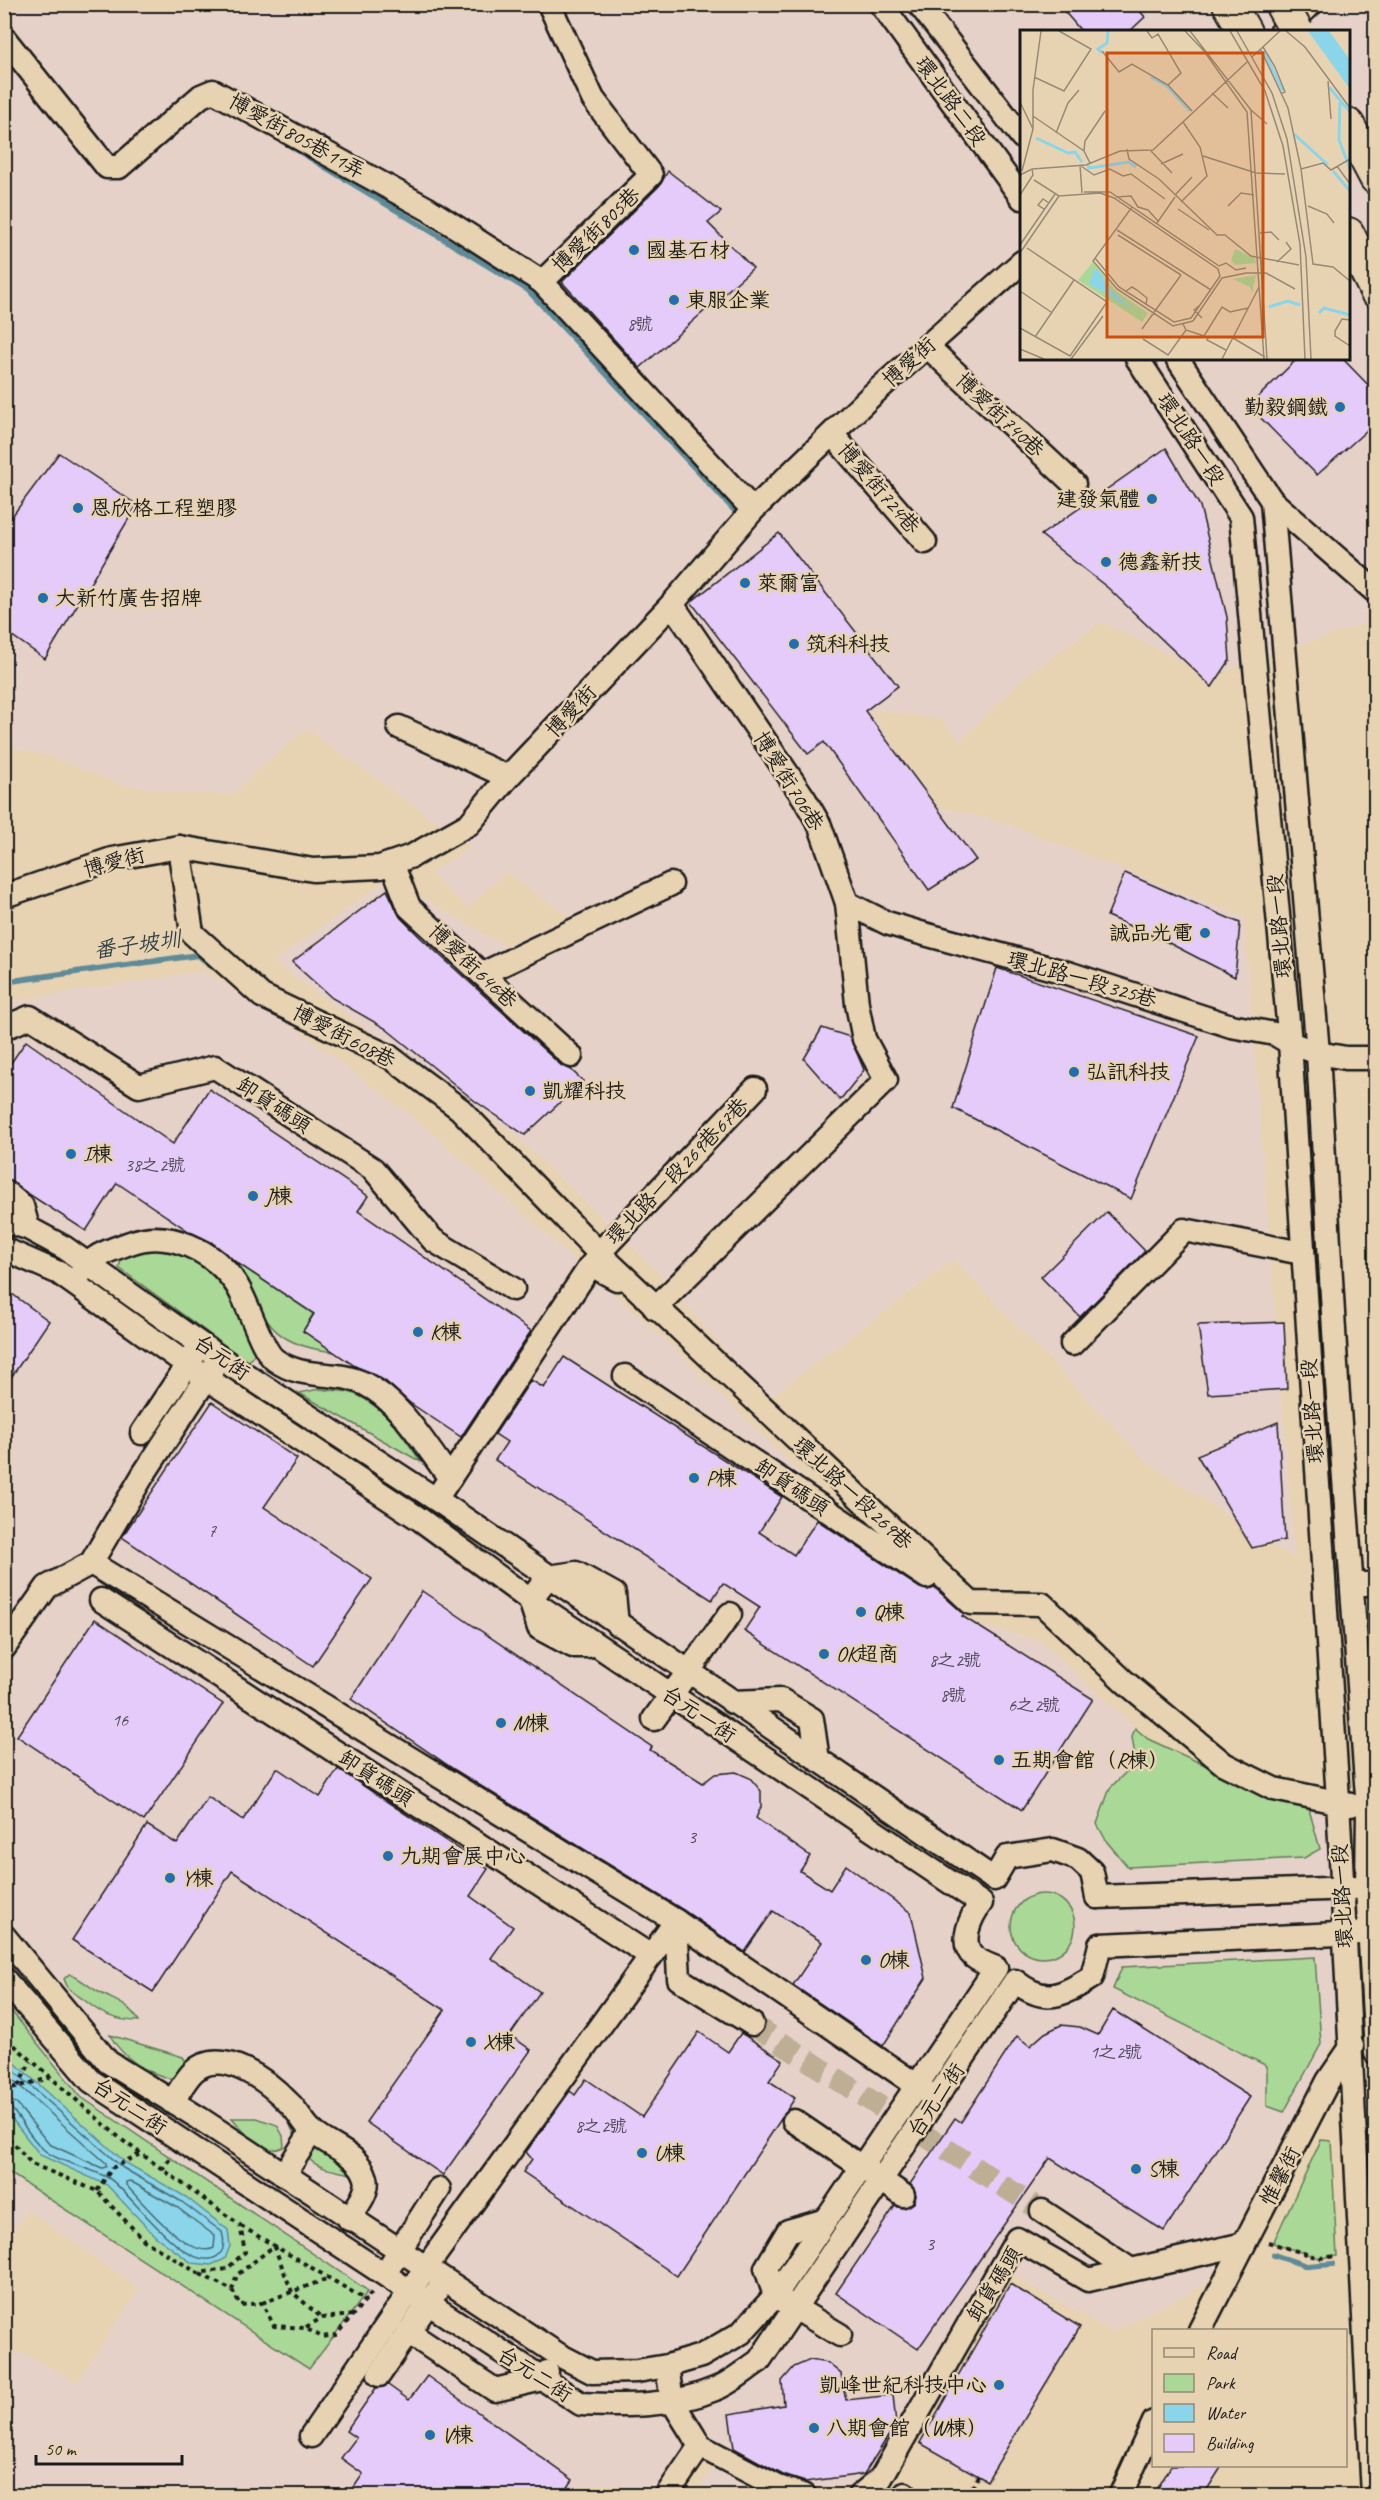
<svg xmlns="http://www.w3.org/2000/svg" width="1380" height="2500" font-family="Caveat,'LXGW WenKai TC',sans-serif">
  <rect width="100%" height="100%" fill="#e7d3b2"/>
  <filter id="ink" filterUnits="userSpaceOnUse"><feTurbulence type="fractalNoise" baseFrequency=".0167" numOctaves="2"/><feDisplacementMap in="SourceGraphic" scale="12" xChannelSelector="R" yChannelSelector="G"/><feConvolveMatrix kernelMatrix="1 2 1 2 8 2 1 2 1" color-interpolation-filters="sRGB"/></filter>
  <g filter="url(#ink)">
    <g fill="#e6d1c8" fill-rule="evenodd">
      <path d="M5,5H1375V614L1360,625L1211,676L1101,622L1024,677L960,741L942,720L868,709L936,806L999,821L1244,917L1295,1560L1147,1462L954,1260L767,1399L657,1271L513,1133L273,962L389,878L505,946L569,917L505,872L468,908L430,873L471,847L307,729L251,775L233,795L177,793L116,783L46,755L5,746ZM1022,32H1348V358H1022Z"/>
      <path d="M204,971L291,1025L426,1127L673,1347L806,1479L939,1616L1040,1640L1148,1739L1270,1795L1336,1807L1342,2025L1207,2284L1112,2332L1008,2272L873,2495H695L720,2457L708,2449L676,2495L4,2494L5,2372L18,2351L77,2382L139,2289L28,2210L5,2243V1002Z"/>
    </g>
    <g fill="#aad897" stroke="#637a5a" stroke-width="1.5">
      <path d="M145,1250C215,1250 232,1298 256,1352L248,1362L119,1268L121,1258Z"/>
      <path d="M237,1263L313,1314L303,1331L335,1352C266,1345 265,1317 237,1263Z"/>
      <path d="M320,1389C331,1391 347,1390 357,1395C386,1408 404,1437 421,1462L299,1393Z"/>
      <path d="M1135,1728L1148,1739L1270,1795L1307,1802L1320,1849L1304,1858L1128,1867L1107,1842L1097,1824L1110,1788L1136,1762L1132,1737Z"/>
      <circle cx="1043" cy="1926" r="32"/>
      <path d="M1315,1957L1321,2044L1284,2112L1267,2106V2066L1113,1989L1122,1967Z"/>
      <path d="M69,1974C80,1978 87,1985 97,1991C114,2001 128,2003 139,2021C114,2021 101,2014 83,1999C73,1992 68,1991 64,1979Z"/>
      <path d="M4,2002L81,2097L368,2291L309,2369L5,2170Z"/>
      <path d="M110,2035L183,2057L191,2070L178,2086C168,2075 161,2077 149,2071C133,2063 118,2050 110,2035Z"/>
      <path d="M288,2113L355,2175C321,2167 309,2170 295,2136C291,2127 288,2123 288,2113Z"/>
      <path d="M232,2118H257L277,2125L283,2136L284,2147C258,2158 248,2135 232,2118Z"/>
      <path d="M1321,2140L1331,2141L1337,2256L1319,2258L1273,2243Z"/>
    </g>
    <path fill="#8ad5ea" stroke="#5e8b98" stroke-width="1.5" d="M5,2054L126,2163L186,2197L228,2230L230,2246L225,2259L211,2265L192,2263L155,2236L107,2185L40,2155L5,2110Z"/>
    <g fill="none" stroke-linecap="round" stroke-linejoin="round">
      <g stroke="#48666e" stroke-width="1.5">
        <path d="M4,2062L123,2168L182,2202L222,2232C224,2239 225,2248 220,2254C191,2282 130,2192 110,2179C91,2167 58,2163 43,2149C31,2138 22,2122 12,2109L4,2107"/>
        <path d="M4,2072L106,2163V2167L102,2168L49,2144L16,2103L4,2099"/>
        <path d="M130,2181L178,2208L215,2236L214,2248C190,2261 142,2202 126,2185V2182Z"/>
      </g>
      <g stroke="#5e8b98" stroke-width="6">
        <path d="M294,148L528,290L736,512"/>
        <path d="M4,982L198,955L213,967"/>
        <path d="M1274,2255L1307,2266L1333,2264"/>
      </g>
    </g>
    <g fill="#e5cbfa" stroke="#1c1c1c" stroke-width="1.5">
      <path d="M1058,4H1134L1145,17L1129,32H1082Z"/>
      <path d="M668,171L721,212L708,223L753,268L640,368L562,282L660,185Z"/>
      <path d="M1298,358L1343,359L1376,393V422L1317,475L1249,406Z"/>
      <path d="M1166,448L1200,506L1227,617L1230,660L1212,687L1108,588L1041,535Z"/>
      <path d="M59,453L137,505L45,659L4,630V527Z"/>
      <path d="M779,533L898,686L865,711L976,860L929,890L824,742L808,754L691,602Z"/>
      <path d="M1125,873L1240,923L1235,977L1167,942L1107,916Z"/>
      <path d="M387,890L400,917L422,939L562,1066L570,1069L583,1081L525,1135L475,1101L385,1028L332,998L292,962Z"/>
      <path d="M997,968L1199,1036L1131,1199L953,1108Z"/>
      <path d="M822,1028L850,1037L864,1070L840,1100L804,1059Z"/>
      <path d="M26,1041L173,1144L209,1089L368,1196L358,1211L531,1331L461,1437L410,1403L385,1381L355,1366L303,1331L314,1314L236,1262L211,1242L190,1232L117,1183L86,1231L4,1178V1073Z"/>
      <path d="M1107,1212L1145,1251L1080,1317L1041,1277Z"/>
      <path d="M4,1288L49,1321L4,1388Z"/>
      <path d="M1284,1322L1287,1389L1208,1394L1198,1325Z"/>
      <path d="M564,1357L782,1497L759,1532L794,1555L817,1520L920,1588L927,1590L935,1588L964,1614L962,1616L1093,1699L1022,1810L744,1631L760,1607L723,1583L712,1600L495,1460L507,1442L495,1434L531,1380L544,1388Z"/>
      <path d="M212,1402L297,1459L264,1507L372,1579L313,1666L122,1537Z"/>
      <path d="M1278,1422L1285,1540L1252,1548L1197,1455Z"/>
      <path d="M422,1591L652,1747L650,1750L703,1783L715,1774L736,1772L750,1778L761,1791V1807L756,1818L810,1856L800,1871L830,1890L846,1865L911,1913L926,1978L883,2046L793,1985L822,1942L773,1911L745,1952L683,1910L455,1770L351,1699Z"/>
      <path d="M95,1619L223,1704L144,1821L17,1736Z"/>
      <path d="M277,1768L320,1797L338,1769L488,1869L470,1896L513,1927L491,1958L540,1992L510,2035L531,2050L443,2175L366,2122L445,2010L232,1871L153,1992L72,1940L147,1825L177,1844L208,1797L243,1820Z"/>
      <path d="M1113,2010L1250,2097L1164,2231L1050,2158L918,2349L836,2293L895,2206L903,2208L914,2203L916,2195L910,2184L955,2118L961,2122L1017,2036L1030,2046L1045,2033L1061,2025L1080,2027L1098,2035Z"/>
      <path d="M699,2032L728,2052L741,2033L783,2060L769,2081L795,2098L677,2276L523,2172L532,2159L526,2152L570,2091L575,2095L586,2079L642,2117Z"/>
      <path d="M1010,2284L1080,2327L987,2481L920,2443Z"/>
      <path d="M810,2360L828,2363L841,2374L846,2400L893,2395L896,2424L864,2474L805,2482L783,2475L734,2448L729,2414L784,2405L782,2381L794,2367Z"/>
      <path d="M427,2376L573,2480L562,2496H348L363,2474L341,2458L356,2438L346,2431L376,2388L388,2385L409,2400Z"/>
      <path d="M1171,2466H1222L1203,2496H1153Z"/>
    </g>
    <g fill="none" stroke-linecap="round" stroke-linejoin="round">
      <path stroke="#beae94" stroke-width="22" stroke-dasharray="22 11" stroke-linecap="butt" d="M752,2024L1042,2211"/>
      <g stroke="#1c1c1c" stroke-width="27">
        <g id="minor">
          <path d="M881,4L1022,198"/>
          <path d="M919,4L1022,137"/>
          <path d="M1282,31L1311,4"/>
          <path d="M4,38L107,167H119L201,96L213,91L428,209L542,282L753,510"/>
          <path d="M542,282L651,175L593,99L549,4"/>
          <path d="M927,346L1074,484"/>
          <path d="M1137,358L1241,517L1290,1043L1338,1800L1373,2496"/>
          <path d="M1177,358L1272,501L1318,1053L1337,1382L1368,1810L1367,1888L1376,2053"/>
          <path d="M832,434L925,542"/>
          <path d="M1272,501L1376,592"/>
          <path d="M399,727L508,777"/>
          <path d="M179,847L192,933L262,996L390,1057L460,1109L599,1253L971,1603L1042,1604L1125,1682L1224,1764L1274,1789L1351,1805"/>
          <path d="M392,863L409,907L571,1056"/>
          <path d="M4,896L112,859L179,847L313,870L380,867L412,856L469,824L508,777L672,604L753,510L872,395L1022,262"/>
          <path d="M847,903L887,923L917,932L1068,973L1231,1026L1275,1034L1290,1043L1318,1053L1346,1058H1376"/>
          <path d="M482,974L671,884"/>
          <path d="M4,1028L30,1017L139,1086L215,1067L373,1169L433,1240L513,1289"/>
          <path d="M4,1191L22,1206L28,1228"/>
          <path d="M4,1221L28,1228L65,1248L220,1358L443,1504L994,1879L1007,1857L1053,1850L1078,1859L1092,1872L1097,1897"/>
          <path d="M4,1249L59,1273L206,1378L421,1520L530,1600L981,1903C971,1916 958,1943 974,1957C980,1962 989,1965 996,1968L775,2296L741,2333L701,2356L667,2366L637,2371L592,2372L559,2355L199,2118L108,2062L4,1936"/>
          <path d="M599,1253L755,1089"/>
          <path d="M81,1273C91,1255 111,1250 130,1243C168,1228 214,1251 236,1284C248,1301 261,1350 275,1360C304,1381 335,1369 365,1384C402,1403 426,1447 450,1478"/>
          <path d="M655,1308L886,1080L864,1039L857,1004L847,903L820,826L804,798L672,604"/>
          <path d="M1072,1344L1184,1230L1302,1253"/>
          <path d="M625,1376L927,1577"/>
          <path d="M142,1433L196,1352"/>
          <path d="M442,1490L591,1265L617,1279"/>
          <path d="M91,1563L676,1921L928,2093"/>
          <path d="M1352,1584H1376"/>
          <path d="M101,1600L651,1956"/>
          <path d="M588,1646H573L539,1628L530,1600L548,1577L576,1573L614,1594L617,1624"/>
          <path d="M4,1648L47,1587L91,1563L143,1475L215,1365"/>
          <path d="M732,1702L781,1700L812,1719L818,1760"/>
          <path d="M654,1719L730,1614"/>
          <path d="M1097,1897L1354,1888"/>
          <path d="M676,1921L679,1979L752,2024"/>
          <path d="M1100,1945L1360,1933"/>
          <path d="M4,1979L91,2081L581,2404C626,2406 672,2407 715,2389C731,2383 745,2370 759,2361L1015,1981C1045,2005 1062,1996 1092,1977L1100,1945"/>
          <path d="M172,2102C179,2092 185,2080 193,2072C221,2045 269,2082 289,2103C298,2111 303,2123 312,2131C329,2147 359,2153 366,2178C370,2192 356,2207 349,2219"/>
          <path d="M794,2121L903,2195"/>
          <path d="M284,2175L312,2131"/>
          <path d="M1042,2211L1131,2270"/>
          <path d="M826,2220L788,2231L766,2268L775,2296L840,2335"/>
          <path d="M391,2264L439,2189"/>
          <path d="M1200,2330L1328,2081L1352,2046"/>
          <path d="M408,2332L495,2390L542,2379L547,2372"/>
          <path d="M667,2366L672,2401L700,2446L778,2487L805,2496"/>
          <path d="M379,2375L436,2292"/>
          <path d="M311,2436L425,2269L676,1921"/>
          <path d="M666,2496L700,2446"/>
          <path d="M859,2496L881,2478L1017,2239L1088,2280L1244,2244"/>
          <path d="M904,2496L905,2494"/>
          <path d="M1120,2496L1154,2422"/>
        </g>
      </g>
      <g stroke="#1c1c1c" stroke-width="36">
        <g id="highway">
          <path d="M1229,4L1245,32"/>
          <path d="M1348,125L1376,178"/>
          <path d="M1348,234L1376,291"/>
        </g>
      </g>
      <g stroke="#1c1c1c" stroke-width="4" stroke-dasharray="4.5 4.5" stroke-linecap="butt">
        <path d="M4,2030L14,2045L122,2140L240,2225L245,2252L227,2269L198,2273L145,2241L97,2191L32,2164L4,2133"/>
        <path d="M18,2086L31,2061"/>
        <path d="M4,2090L50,2078"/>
        <path d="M162,2170L171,2157"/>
        <path d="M97,2191L112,2168L140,2154"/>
        <path d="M241,2226L366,2300"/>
        <path d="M1268,2242L1319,2258L1337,2256"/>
        <path d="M200,2274L232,2290L240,2305L262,2303L274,2326L305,2328L322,2337L336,2335L373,2291"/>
        <path d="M232,2290L237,2275L274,2246L292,2292L322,2318"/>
        <path d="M262,2303L329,2278"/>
        <path d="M306,2327L322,2318L353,2315"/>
        <path d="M968,2496L978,2476"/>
      </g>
      <use href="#minor" stroke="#e7d3b2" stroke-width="22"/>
      <use href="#highway" stroke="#e7d3b2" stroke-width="32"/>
      <g stroke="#1c1c1c" stroke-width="36" stroke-linecap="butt">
        <path id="highway-bridge" d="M1281,4L1297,32"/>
      </g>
      <use href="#highway-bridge" stroke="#e7d3b2" stroke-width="32"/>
    </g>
  </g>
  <g fill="#1f6fb2" stroke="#e7d3b2" stroke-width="2">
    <circle cx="634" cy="250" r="6"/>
    <circle cx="674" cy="300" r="6"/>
    <circle cx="1340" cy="407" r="6"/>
    <circle cx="1152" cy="499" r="6"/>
    <circle cx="78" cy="508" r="6"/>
    <circle cx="1106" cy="562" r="6"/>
    <circle cx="745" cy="583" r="6"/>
    <circle cx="43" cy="598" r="6"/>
    <circle cx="794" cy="644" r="6"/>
    <circle cx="1205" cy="933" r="6"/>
    <circle cx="1074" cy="1072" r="6"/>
    <circle cx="530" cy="1091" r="6"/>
    <circle cx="71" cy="1154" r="6"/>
    <circle cx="253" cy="1196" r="6"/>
    <circle cx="418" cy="1332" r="6"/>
    <circle cx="694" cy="1478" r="6"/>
    <circle cx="861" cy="1612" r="6"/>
    <circle cx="824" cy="1654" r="6"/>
    <circle cx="501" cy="1723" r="6"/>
    <circle cx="999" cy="1760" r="6"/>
    <circle cx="388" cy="1856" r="6"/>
    <circle cx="170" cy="1878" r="6"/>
    <circle cx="866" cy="1960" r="6"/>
    <circle cx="471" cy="2042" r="6"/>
    <circle cx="642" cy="2153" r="6"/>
    <circle cx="1136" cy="2169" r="6"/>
    <circle cx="999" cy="2385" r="6"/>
    <circle cx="814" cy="2428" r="6"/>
    <circle cx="430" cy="2435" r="6"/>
  </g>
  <g text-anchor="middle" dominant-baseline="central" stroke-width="5" stroke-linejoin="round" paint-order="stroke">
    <g font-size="18" fill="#4e4854">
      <text x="640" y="324">8號</text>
      <text x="155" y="1165">38之2號</text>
      <text x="212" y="1531">7</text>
      <text x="955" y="1660">8之2號</text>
      <text x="953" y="1695">8號</text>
      <text x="1034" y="1705">6之2號</text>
      <text x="120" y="1720">16</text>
      <text x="692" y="1837">3</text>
      <text x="1116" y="2052">1之2號</text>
      <text x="601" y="2126">8之2號</text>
      <text x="930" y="2244">3</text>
    </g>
    <g font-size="21" fill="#1c1c1c" stroke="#e7d3b2">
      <text transform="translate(951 101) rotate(54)">環北路二段</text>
      <text transform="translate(297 136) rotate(29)">博愛街805巷11弄</text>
      <text transform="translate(596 230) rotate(-44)">博愛街805巷</text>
      <text transform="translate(909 362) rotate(-42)">博愛街</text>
      <text transform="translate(1000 415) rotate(43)">博愛街740巷</text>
      <text transform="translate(1191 439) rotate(57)">環北路一段</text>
      <text transform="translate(879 488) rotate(49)">博愛街724巷</text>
      <text transform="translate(571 711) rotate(-47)">博愛街</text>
      <text transform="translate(789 781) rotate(58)">博愛街706巷</text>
      <text transform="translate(114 862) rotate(-15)">博愛街</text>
      <text transform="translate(1279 926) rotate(-95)">環北路一段</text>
      <text transform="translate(473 966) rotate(43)">博愛街646巷</text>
      <text transform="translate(1082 979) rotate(16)">環北路一段325巷</text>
      <text transform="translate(344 1036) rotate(27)">博愛街608巷</text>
      <text transform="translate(274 1105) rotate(33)">卸貨碼頭</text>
      <text transform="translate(677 1171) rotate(-46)">環北路一段269巷67巷</text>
      <text transform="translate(222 1357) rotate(35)">台元街</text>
      <text transform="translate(1312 1411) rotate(-94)">環北路一段</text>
      <text transform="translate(792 1487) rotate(34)">卸貨碼頭</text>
      <text transform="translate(853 1493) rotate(43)">環北路一段269巷</text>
      <text transform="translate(699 1714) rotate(34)">台元一街</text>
      <text transform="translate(376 1778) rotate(33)">卸貨碼頭</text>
      <text transform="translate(1342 1896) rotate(-93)">環北路一段</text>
      <text transform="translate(936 2100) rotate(-56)">台元二街</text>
      <text transform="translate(130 2106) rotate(34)">台元二街</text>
      <text transform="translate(1280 2176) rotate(-63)">惟馨街</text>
      <text transform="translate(994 2284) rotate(-58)">卸貨碼頭</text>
      <text transform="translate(535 2374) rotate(33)">台元二街</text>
    </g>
    <g font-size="21" fill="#1c1c1c" stroke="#e7d3b2" text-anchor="start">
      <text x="646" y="250">國基石材</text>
      <text x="686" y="300">東服企業</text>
      <text x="1328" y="407" text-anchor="end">勤毅鋼鐵</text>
      <text x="1140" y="499" text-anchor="end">建發氣體</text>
      <text x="90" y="508">恩欣格工程塑膠</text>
      <text x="1118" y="562">德鑫新技</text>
      <text x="757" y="583">萊爾富</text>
      <text x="55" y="598">大新竹廣告招牌</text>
      <text x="806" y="644">筑科科技</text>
      <text x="1193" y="933" text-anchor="end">誠品光電</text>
      <text x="1086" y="1072">弘訊科技</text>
      <text x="542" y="1091">凱耀科技</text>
      <text x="83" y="1154">I棟</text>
      <text x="265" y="1196">J棟</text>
      <text x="430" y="1332">K棟</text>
      <text x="706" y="1478">P棟</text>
      <text x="873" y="1612">Q棟</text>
      <text x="836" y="1654">OK超商</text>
      <text x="513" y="1723">M棟</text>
      <text x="1011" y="1760">五期會館（R棟）</text>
      <text x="400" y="1856">九期會展中心</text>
      <text x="182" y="1878">Y棟</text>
      <text x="878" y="1960">O棟</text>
      <text x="483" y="2042">X棟</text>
      <text x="654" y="2153">U棟</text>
      <text x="1148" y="2169">S棟</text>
      <text x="987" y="2385" text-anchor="end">凱峰世紀科技中心</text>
      <text x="826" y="2428">八期會館（W棟）</text>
      <text x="442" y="2435">V棟</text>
    </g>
    <g font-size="22" font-style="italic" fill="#324145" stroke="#e7d3b2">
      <text transform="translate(137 945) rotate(-8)">番子坡圳</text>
    </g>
  </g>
  <g transform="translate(1020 30)">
    <rect width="330" height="330" fill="#e7d3b2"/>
    <path d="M215,219L235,228L236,233L215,235L211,230ZM73,232L96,261L128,283L122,292L58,250ZM236,245L232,263L230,257L213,249Z" fill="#aad897"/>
    <path d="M288,1H309L330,30V59ZM74,240H79L87,256L112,279L69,254Z" fill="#8ad5ea"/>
    <path fill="none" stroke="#8ad5ea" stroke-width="3" d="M244,21L263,61M82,23L78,19L87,13L88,1M131,47L147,56L170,81M309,57L330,82M320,72L319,110L330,139M274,104L308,135M16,108L48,123L55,122L62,132M68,135L69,138L109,132L116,137M313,141L330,161M249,277L268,271L280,275M299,283L304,278L330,285"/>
    <path fill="none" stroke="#968a76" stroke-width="1.5" d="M127,1L132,8L138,4L161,43L148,55M165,1L184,21L227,82L244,329M170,1L231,80L247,329M210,1L245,61L263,116L280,214L285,329M217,1L252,63L267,109L286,227L291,329M266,1L285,17L330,78M243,17L255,37L265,62L262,63M241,20L268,78L281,139L293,234L313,237L330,251M82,21L99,42L112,34L148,55L172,81M232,27L260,1M14,47L44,61L71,19L39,1M308,51L311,89M192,63L208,78M0,72L13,99L2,141M231,80L247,94M13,86L64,121L70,133M13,99V60L21,1M36,103L48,73L59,60M107,119L109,129L139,149L197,205H205L231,226L279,235M64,121L65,111L85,81M131,121L152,143M183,126L236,143L265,144M141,134L163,124M60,135L62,163M61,136L74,145L90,139L103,146L111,144L145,169M317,136L330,154M281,139L303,133L311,140L330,129M0,145L12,139L66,135L100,121L133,120L227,32M14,150L39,166L80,163L94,168L198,239L200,246L171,288L154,292L99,257L75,228M64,162H90L199,236L206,233L216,240L226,238M0,165L13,145L12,139M155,165L172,147M96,167L111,166L118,177L128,180L138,191M161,172L187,146L180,117L163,92M208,176L221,163L234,165M288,176L307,184L314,193M112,177L73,231L97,259L153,296L173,291L202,248L226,243M24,179L18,175L23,169L29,173M158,179L189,200M137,193L155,167M97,200L191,260M240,203L251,202L259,210M98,205L161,245M0,215L35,164M0,223L39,166M257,232L271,219L266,212M225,243H246L275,259M0,261L31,282M106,261L112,257L117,260L127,268L126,275M180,275L174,280L182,288M330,290L322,289L315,301V306L330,316M163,294L166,300L184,306L202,277L210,282L228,278M0,298L50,326L87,272L7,218M122,299L161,245M189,306L187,310L206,320M15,307L54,250M213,308L245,327M123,309L148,325L166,300M0,319L24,329M51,329L83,286M202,329L239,257"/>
    <path fill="#c9500e" fill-opacity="0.15" stroke="#c9500e" stroke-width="3" d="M87,23H243V307H87Z"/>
    <rect width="330" height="330" fill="none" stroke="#1c1c1c" stroke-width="3"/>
  </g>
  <rect width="1380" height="2500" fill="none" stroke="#e7d3b2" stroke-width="24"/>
  <rect x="12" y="12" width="1356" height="2476" fill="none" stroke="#1c1c1c" stroke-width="2" filter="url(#ink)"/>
  <rect x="1152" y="2329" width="195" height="138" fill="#e7d3b2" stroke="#968a76" stroke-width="1.5"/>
  <rect x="1164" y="2348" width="30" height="9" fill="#e7d3b2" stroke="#968a76" stroke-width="1.5"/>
  <text x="1206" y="2359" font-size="18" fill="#1c1c1c">Road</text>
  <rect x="1164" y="2374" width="30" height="18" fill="#aad897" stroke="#968a76" stroke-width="1.5"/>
  <text x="1206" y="2389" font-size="18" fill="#1c1c1c">Park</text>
  <rect x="1164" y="2404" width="30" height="18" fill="#8ad5ea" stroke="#968a76" stroke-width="1.5"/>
  <text x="1206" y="2419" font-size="18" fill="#1c1c1c">Water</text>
  <rect x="1164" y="2434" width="30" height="18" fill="#e5cbfa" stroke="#968a76" stroke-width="1.5"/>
  <text x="1206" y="2449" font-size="18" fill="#1c1c1c">Building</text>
  <path d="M36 2455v9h146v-9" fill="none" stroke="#1c1c1c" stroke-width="3"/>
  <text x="45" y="2455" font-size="18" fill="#1c1c1c" stroke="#e7d3b2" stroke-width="4.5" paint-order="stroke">50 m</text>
</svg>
